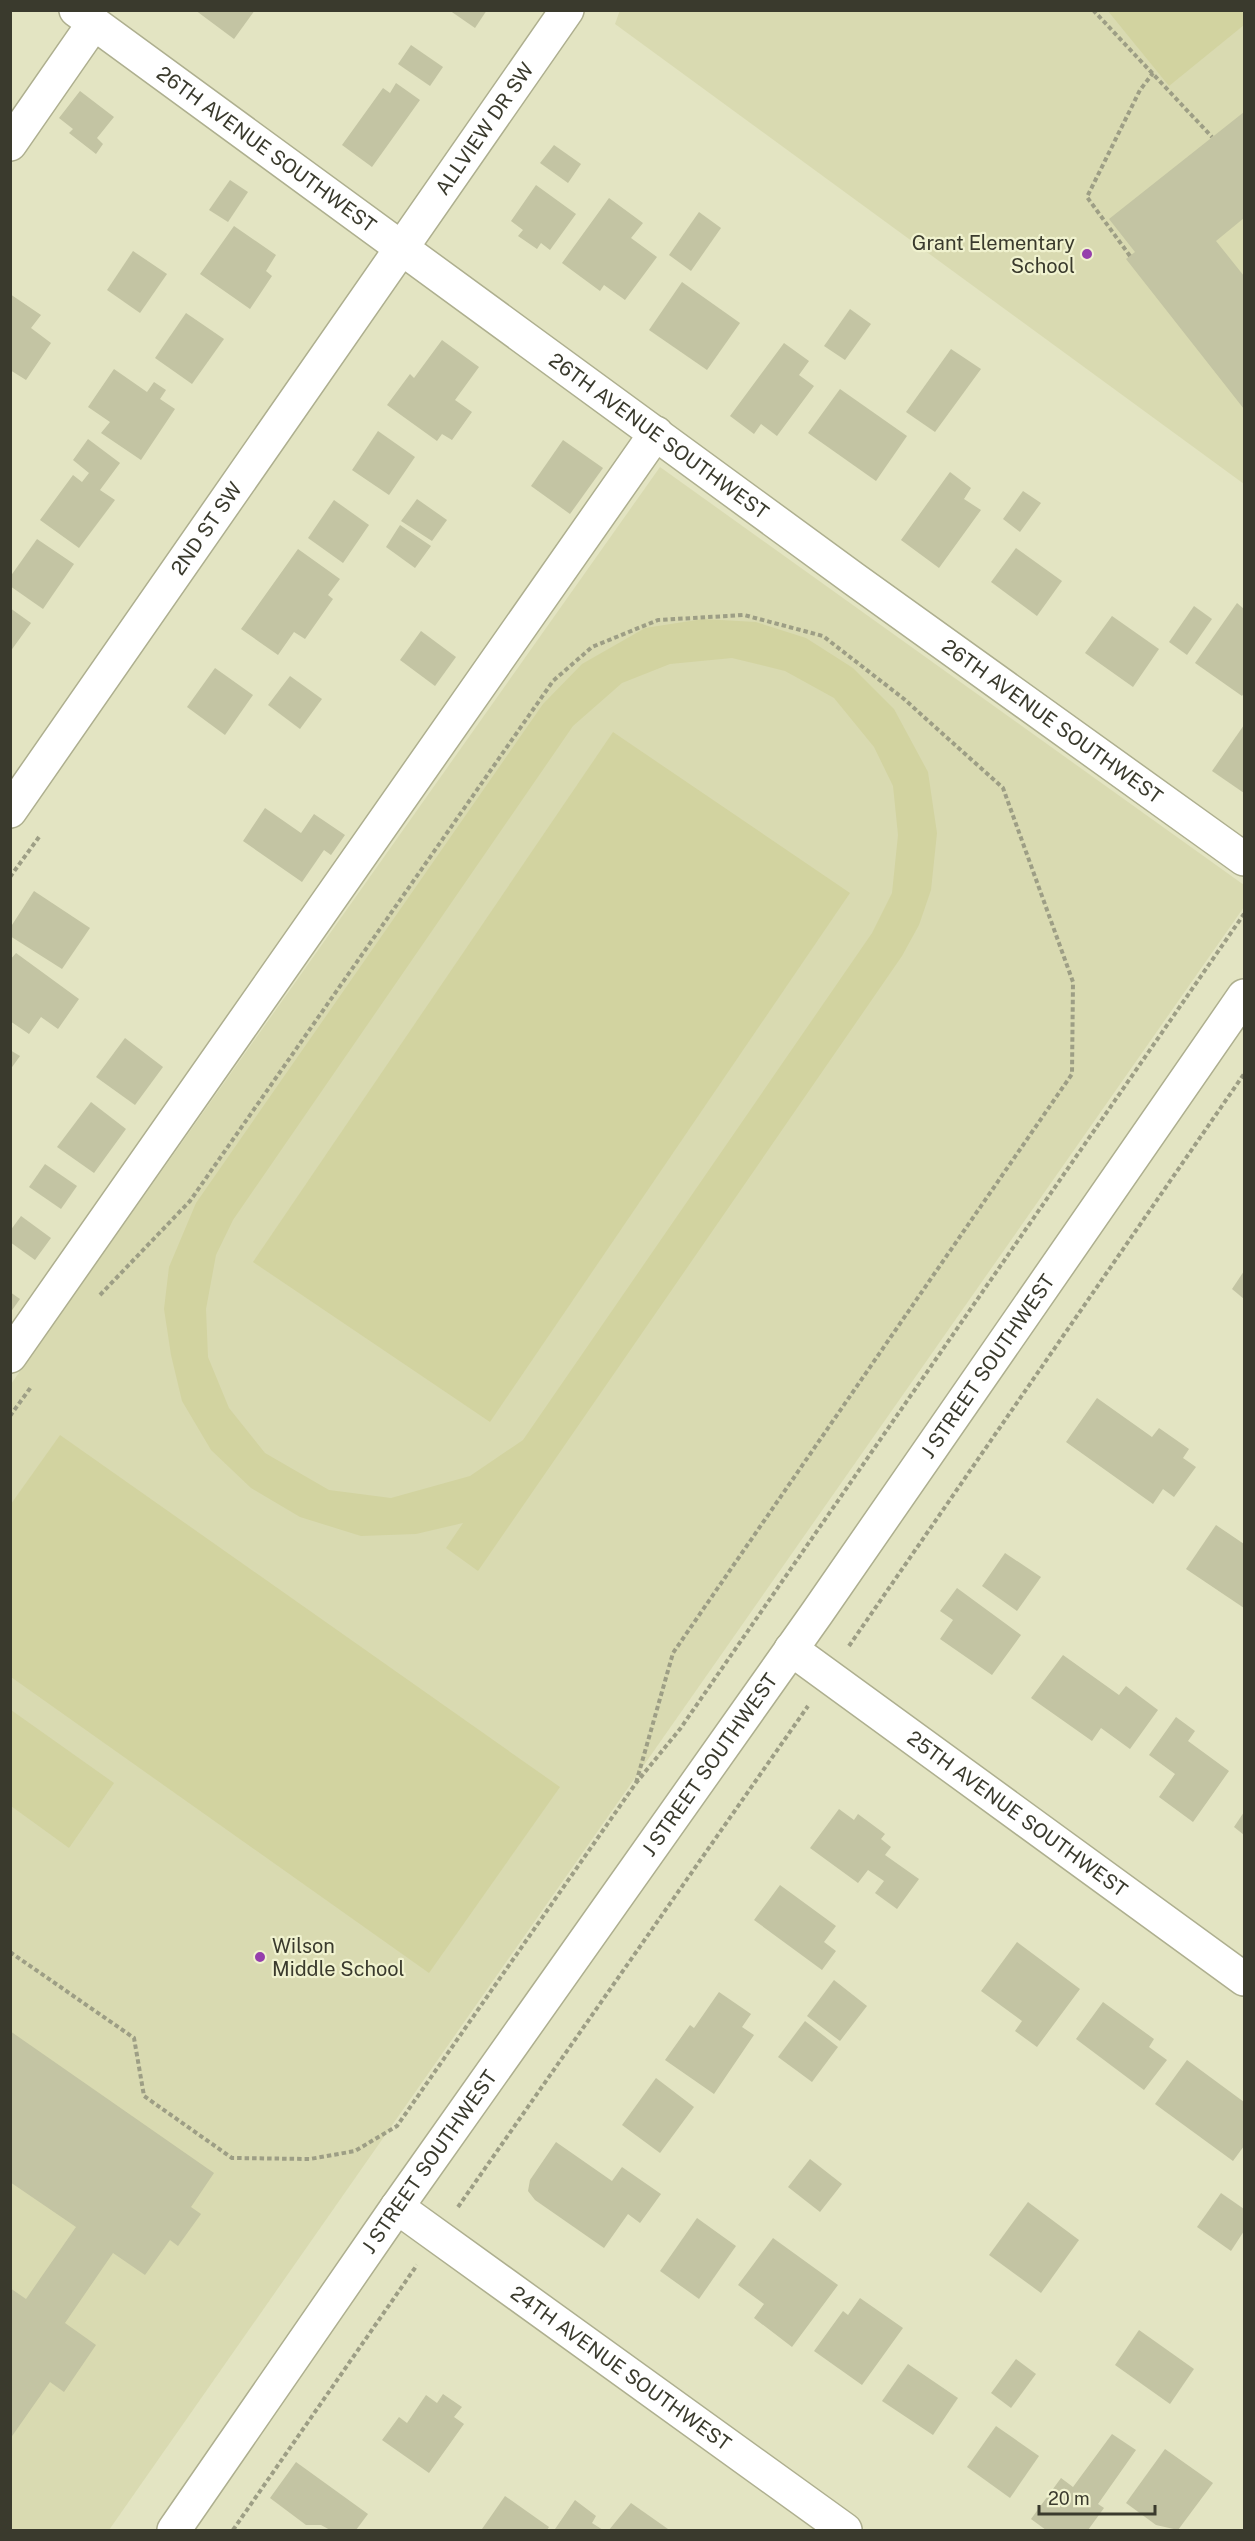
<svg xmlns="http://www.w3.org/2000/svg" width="1255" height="2541" font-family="'Public Sans',sans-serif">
  <rect width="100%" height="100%" fill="#e3e4c2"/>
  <g fill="#d9dab1">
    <path d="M620,10L1244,11V484L615,24Z"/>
    <path d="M660,467L1244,885V907L109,2530H11V1384Z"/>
  </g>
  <g fill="#d2d3a0" fill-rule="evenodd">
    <path d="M1108,11H1244V25L1169,86Z"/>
    <path d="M703,619L756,622L806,638L853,668L894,709L928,772L937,833L931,890L919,925L902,956L478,1571L446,1548L463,1523L416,1534L361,1536L300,1517L251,1488L211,1450L182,1401L171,1355L164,1309L169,1267L196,1203L543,704L582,664L645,628ZM732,658L785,671L834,698L874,747L893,786L898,835L892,893L872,933L523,1440L470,1476L391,1498L329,1490L265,1453L229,1408L208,1357L206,1309L216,1255L233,1220L573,726L622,683L670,664Z"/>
    <path d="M613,732L850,893L490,1422L253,1262Z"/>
    <path d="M60,1435L560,1787L429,1973L11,1677V1504Z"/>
    <path d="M11,1710L114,1783L69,1848L11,1806Z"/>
  </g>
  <g fill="#c3c4a3">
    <path d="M195,10H255L234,39Z"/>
    <path d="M449,10H487L475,28Z"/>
    <path d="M411,45L443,67L430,86L398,64Z"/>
    <path d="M396,83L420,100L372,167L342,145L383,88L390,93Z"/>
    <path d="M80,91L114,117L97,138L103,144L96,154L69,133L73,129L59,118Z"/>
    <path d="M1244,112V218L1216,241L1244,276V409L1126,259L1135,252L1109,219Z"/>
    <path d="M554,145L581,164L568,183L540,163Z"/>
    <path d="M230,180L248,192L228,222L209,210Z"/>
    <path d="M536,185L576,214L550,250L541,243L537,249L518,236L523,230L511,221Z"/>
    <path d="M609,198L643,223L631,238L657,257L625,300L604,285L600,291L562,263Z"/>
    <path d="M699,212L721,228L691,271L669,255Z"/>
    <path d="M234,226L276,255L266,271L272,276L250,309L200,274Z"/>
    <path d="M133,251L167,274L140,313L107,290Z"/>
    <path d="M682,282L740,323L707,370L649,330Z"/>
    <path d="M10,294L41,315L31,328L51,343L26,380L10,370Z"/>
    <path d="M850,309L871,324L845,360L824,346Z"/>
    <path d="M186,313L224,339L192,384L155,358Z"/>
    <path d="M442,340L479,367L455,400L472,412L452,440L442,434L437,441L387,405L410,374L414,378Z"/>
    <path d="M784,343L809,361L799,375L814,386L777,436L761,424L754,434L730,416Z"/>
    <path d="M951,349L981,369L935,432L906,412Z"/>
    <path d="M114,369L147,392L154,382L166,390L160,399L175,409L141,460L101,433L110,422L88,407Z"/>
    <path d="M840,389L907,436L876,481L808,433Z"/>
    <path d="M378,431L415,457L389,495L352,470Z"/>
    <path d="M88,439L120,463L100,490L115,500L79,548L40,520L73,475L82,482L89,473L73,460Z"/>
    <path d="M563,440L603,468L570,514L531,486Z"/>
    <path d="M950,472L971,488L964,499L981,510L939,568L901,540Z"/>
    <path d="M1023,491L1041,503L1020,532L1003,519Z"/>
    <path d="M417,499L447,520L432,541L401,521Z"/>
    <path d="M334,500L369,525L343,563L308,538Z"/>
    <path d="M400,525L431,546L415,568L386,547Z"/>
    <path d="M37,539L74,564L43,609L10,586V577Z"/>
    <path d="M1016,548L1062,581L1037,616L991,582Z"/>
    <path d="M298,549L340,579L328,595L333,599L305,639L294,632L278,655L241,629Z"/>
    <path d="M1237,603L1244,609V693L1242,696L1195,663Z"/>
    <path d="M1194,606L1212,619L1187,655L1169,642Z"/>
    <path d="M10,608L31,623L10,652Z"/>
    <path d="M1112,616L1159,649L1133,687L1085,653Z"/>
    <path d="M421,631L456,657L435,686L400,660Z"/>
    <path d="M215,668L253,695L225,735L187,707Z"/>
    <path d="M290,676L322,699L300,729L268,705Z"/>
    <path d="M1244,725V793L1212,771Z"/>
    <path d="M265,808L301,833L314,814L345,835L331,855L324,850L302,882L243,841Z"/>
    <path d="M34,891L90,928L62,969L10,936V928Z"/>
    <path d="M16,953L79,999L58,1029L41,1017L29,1034L10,1021V960Z"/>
    <path d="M125,1038L163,1067L135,1105L96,1077Z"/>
    <path d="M10,1050L20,1056L10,1070Z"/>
    <path d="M91,1102L126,1129L94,1173L57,1147Z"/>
    <path d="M45,1164L77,1186L61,1209L29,1187Z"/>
    <path d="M21,1216L51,1238L35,1260L10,1242V1231Z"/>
    <path d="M1244,1271V1299L1232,1289Z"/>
    <path d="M10,1292L20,1299L10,1313Z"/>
    <path d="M1097,1398L1152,1437L1159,1428L1189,1449L1183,1458L1196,1467L1174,1497L1163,1489L1153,1504L1066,1442Z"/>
    <path d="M1216,1525L1244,1544V1608L1186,1569Z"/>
    <path d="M1005,1553L1041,1577L1017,1611L982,1586Z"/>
    <path d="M957,1588L1021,1635L992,1675L940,1639L953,1620L940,1611Z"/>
    <path d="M1063,1655L1119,1695L1126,1686L1158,1710L1130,1749L1101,1728L1092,1741L1031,1698Z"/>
    <path d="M1176,1717L1195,1731L1188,1741L1229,1771L1193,1822L1159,1797L1175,1774L1149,1755Z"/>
    <path d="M839,1809L854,1820L858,1814L885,1834L881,1839L891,1847L885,1855L919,1879L897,1909L875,1893L884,1881L868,1870L858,1883L810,1848Z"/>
    <path d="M1244,1812V1835L1234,1827Z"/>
    <path d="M780,1885L836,1926L824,1942L836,1951L822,1970L754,1920Z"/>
    <path d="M1017,1942L1080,1989L1037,2047L1015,2031L1022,2021L981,1991Z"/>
    <path d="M834,1980L867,2006L840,2041L807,2016Z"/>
    <path d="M719,1992L751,2014L742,2027L754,2035L714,2094L665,2060L690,2025L694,2028Z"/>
    <path d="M1103,2002L1154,2039L1149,2047L1167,2060L1144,2090L1076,2039Z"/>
    <path d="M805,2021L838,2047L812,2082L778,2057Z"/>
    <path d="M10,2031L214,2173L191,2207L201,2214L178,2246L170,2240L145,2275L113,2253L65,2323L96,2345L64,2392L50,2382L10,2439V2288L26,2299L76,2227L10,2182Z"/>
    <path d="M1187,2060L1244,2102V2146L1233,2161L1155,2104Z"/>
    <path d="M656,2078L694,2107L660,2153L622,2125Z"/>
    <path d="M556,2142L612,2181L622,2167L661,2194L640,2223L628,2214L604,2248L535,2200L528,2191L530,2180Z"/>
    <path d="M810,2159L842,2184L820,2212L788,2187Z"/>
    <path d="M1221,2193L1244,2209V2231L1231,2251L1197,2227Z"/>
    <path d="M1028,2202L1079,2240L1041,2293L989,2255Z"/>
    <path d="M697,2218L736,2246L699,2299L660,2271Z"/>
    <path d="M773,2238L838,2285L792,2347L754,2318L764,2304L738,2285Z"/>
    <path d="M860,2298L903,2328L862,2385L814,2351L843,2311L848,2315Z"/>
    <path d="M1139,2330L1194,2369L1170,2404L1115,2365Z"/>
    <path d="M1016,2359L1036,2374L1011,2408L991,2393Z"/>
    <path d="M908,2364L958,2398L933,2435L882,2401Z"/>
    <path d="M443,2394L462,2407L454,2417L464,2424L429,2473L382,2440L399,2417L407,2423L426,2395L437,2403Z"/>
    <path d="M996,2426L1039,2456L1010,2498L967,2467Z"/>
    <path d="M1112,2434L1136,2450L1098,2504L1104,2508L1088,2530H1046L1031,2519L1061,2478L1073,2487Z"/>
    <path d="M1165,2449L1213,2483L1178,2530L1156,2525L1126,2503Z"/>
    <path d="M296,2462L368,2514L356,2530H330L321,2525H306L270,2498Z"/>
    <path d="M505,2496L549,2527L547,2530L482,2529Z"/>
    <path d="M575,2500L596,2516L592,2523L603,2530L555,2529Z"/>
    <path d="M631,2503L668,2529L667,2530H609Z"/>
  </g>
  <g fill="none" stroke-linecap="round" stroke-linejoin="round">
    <g stroke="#aeaf8f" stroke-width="36">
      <g id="minor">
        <path id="s1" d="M76,10L854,579L1244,859"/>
        <path d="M10,144L94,23"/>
        <path id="s2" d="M10,811L567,10"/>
        <path d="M10,1356L656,433"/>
        <path id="s3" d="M791,1649L1244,1979"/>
        <path id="s4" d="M397,2207L845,2530"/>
        <path id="s5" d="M174,2530L397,2207L817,1613L1244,996"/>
      </g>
    </g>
    <g stroke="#9d9e85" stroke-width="4" stroke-dasharray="4.5 3" stroke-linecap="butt">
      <path d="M1093,10L1212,137"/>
      <path d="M1130,256L1087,197L1140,90L1153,73"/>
      <path d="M10,877L39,837"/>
      <path d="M100,1295L190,1201L553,681L592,647L658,620L744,615L823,636L904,699L1003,788L1073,982L1072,1074L673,1653L636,1783"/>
      <path d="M10,1416L31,1387"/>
      <path d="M849,1646L1244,1074"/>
      <path d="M10,1952L134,2038L144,2096L232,2158L310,2159L355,2151L397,2126L636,1783L680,1729L1244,914"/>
      <path d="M458,2207L808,1706"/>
      <path d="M233,2530L417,2265"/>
    </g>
    <use href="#minor" stroke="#fff" stroke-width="33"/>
  </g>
  <g fill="#963fac" stroke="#f0f2cf" stroke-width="2">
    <circle cx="1087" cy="254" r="6"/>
    <circle cx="260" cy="1957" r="6"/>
  </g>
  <g text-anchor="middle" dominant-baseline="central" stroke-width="4.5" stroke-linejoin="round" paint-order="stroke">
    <g font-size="20" fill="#3a3a2d" stroke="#f0f2cf">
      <text stroke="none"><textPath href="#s2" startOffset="831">ALLVIEW DR SW</textPath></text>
      <text stroke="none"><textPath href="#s1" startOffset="236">26TH AVENUE SOUTHWEST</textPath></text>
      <text stroke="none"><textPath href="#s1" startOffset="722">26TH AVENUE SOUTHWEST</textPath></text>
      <text stroke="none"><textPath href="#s2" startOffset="344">2ND ST SW</textPath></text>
      <text stroke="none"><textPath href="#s1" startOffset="1208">26TH AVENUE SOUTHWEST</textPath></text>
      <text stroke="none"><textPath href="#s5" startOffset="1420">J STREET SOUTHWEST</textPath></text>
      <text stroke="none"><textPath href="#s5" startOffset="934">J STREET SOUTHWEST</textPath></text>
      <text stroke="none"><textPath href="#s3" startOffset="280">25TH AVENUE SOUTHWEST</textPath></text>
      <text stroke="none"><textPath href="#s5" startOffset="448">J STREET SOUTHWEST</textPath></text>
      <text stroke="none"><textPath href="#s4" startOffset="276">24TH AVENUE SOUTHWEST</textPath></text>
    </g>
    <g font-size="20" fill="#3a3a2d" stroke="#f0f2cf" text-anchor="end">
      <text x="1075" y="243">Grant Elementary<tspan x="1075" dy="23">School</tspan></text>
      <text x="272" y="1946" text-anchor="start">Wilson<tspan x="272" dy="23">Middle School</tspan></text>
    </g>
  </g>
  <rect width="1255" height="2541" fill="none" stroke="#3a3a2d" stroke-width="24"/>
  <path d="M1039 2505v9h116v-9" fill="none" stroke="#3a3a2d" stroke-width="3"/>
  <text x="1048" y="2505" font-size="18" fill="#3a3a2d" stroke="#f0f2cf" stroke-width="4.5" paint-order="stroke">20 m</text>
</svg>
